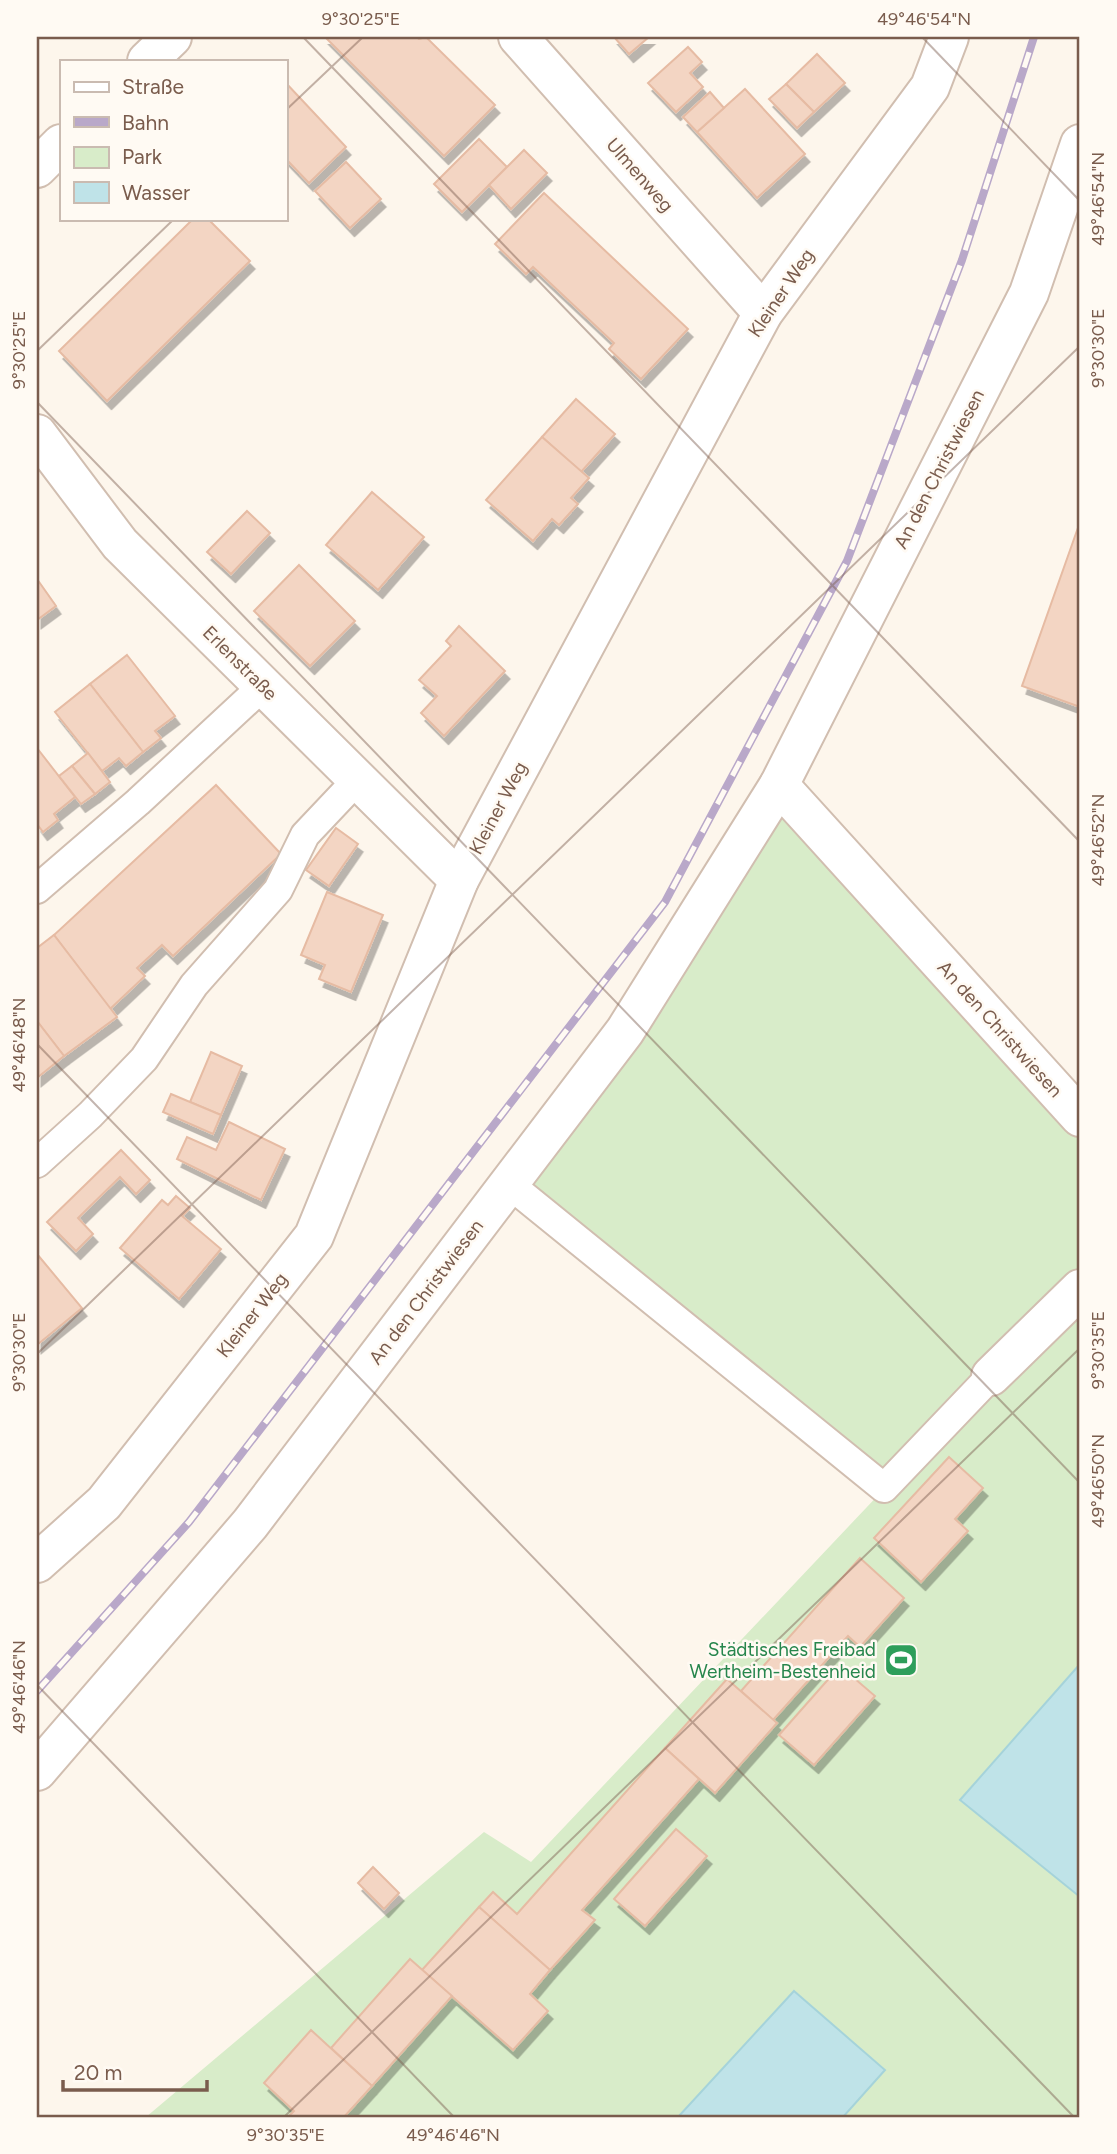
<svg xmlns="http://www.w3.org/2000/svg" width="1117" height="2154" font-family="Figtree,sans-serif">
  <defs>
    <filter id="shadow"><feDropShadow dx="4.5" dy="8" stdDeviation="0" flood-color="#0004"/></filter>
  </defs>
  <rect width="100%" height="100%" fill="#fdf6ec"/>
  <path fill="#d8ecc9" d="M779,785L1080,1117V2117H146L484,1832L531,1862L884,1489L509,1184Z"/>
  <g fill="#bfe3e8" stroke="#a5d3da" stroke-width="2">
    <path d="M1080,1664V1897L960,1800Z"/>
    <path d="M794,1991L885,2070L843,2117H678Z"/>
  </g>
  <g fill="#f3d5c3" stroke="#e6bba3" stroke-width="2" filter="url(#shadow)">
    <path d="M325,37H416L419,39L426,37L495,105L444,156Z"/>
    <path d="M614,37H649L629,54Z"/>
    <path d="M688,47L702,62L690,73L703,87L676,112L648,83Z"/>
    <path d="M817,54L845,83L814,112L786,84Z"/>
    <path d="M285,82L346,147L309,183L285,158Z"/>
    <path d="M786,84L814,112L797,128L769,99Z"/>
    <path d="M745,89L805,154L757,198L697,132Z"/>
    <path d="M710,92L724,108L697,132L683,117Z"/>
    <path d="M479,139L507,167L462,212L434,184Z"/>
    <path d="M524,150L547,173L511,209L489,185Z"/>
    <path d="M346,162L381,199L350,228L315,191Z"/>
    <path d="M544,193L688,329L641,379L609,349L614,343L533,267L526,274L495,244Z"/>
    <path d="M193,219H208L250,261L107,401L59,351Z"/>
    <path d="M576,399L615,434L581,472L542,437Z"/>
    <path d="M542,437L589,478L571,498L578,504L559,525L552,519L533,541L486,500Z"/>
    <path d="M372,492L424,537L378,590L326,545Z"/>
    <path d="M247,511L270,533L231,574L207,552Z"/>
    <path d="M1080,522V707L1022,686Z"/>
    <path d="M299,565L355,621L310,666L254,611Z"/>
    <path d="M37,579L56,606L37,620Z"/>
    <path d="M459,626L505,671L444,736L421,713L437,696L419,680L451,646L446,641Z"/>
    <path d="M127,655L175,716L155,731L161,738L143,752L90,684Z"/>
    <path d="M90,684L143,752L126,766L119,758L102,771L55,712Z"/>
    <path d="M37,748L75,797L54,814L58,820L43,832L37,824Z"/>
    <path d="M88,753L110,782L95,794L72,766Z"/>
    <path d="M72,766L95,794L81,804L59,776Z"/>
    <path d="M216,785L281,854L173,956L162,945L137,968L145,976L110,1009L54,935Z"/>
    <path d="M336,828L358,844L329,886L306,870Z"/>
    <path d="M327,892L383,915L351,992L319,979L325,965L301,955Z"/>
    <path d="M54,935L117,1017L64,1056L37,1021V948Z"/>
    <path d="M37,1021L64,1056L37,1078Z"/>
    <path d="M211,1052L242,1066L221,1115L190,1102Z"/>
    <path d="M171,1094L221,1115L213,1134L163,1112Z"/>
    <path d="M229,1122L285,1149L261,1200L177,1159L187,1137L216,1150Z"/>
    <path d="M121,1150L150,1180L136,1194L120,1177L78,1218L93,1234L76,1251L47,1222Z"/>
    <path d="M176,1196L190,1208L182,1216L221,1249L179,1299L120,1248L162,1200L168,1205Z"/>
    <path d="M37,1254L82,1308L37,1345Z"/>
    <path d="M949,1457L983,1488L955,1519L968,1531L921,1582L874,1538Z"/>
    <path d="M860,1558L904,1598L860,1647L848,1636L773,1720L741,1691Z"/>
    <path d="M840,1666L875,1696L814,1765L779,1735Z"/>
    <path d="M727,1679L777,1723L715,1793L665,1748Z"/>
    <path d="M665,1748L699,1779L582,1910L595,1920L550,1970L479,1907L493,1892L517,1914Z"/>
    <path d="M676,1829L707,1856L645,1926L614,1899Z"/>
    <path d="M373,1867L399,1893L384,1909L358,1883Z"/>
    <path d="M479,1907L550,1970L530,1994L548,2011L513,2050L422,1970Z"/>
    <path d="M410,1959L452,1996L372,2086L331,2048Z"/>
    <path d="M311,2030L372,2086L344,2117H288L294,2111L264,2083Z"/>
  </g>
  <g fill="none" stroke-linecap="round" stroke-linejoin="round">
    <g stroke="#d1beb0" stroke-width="32">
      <g id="lane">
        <path d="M37,889L138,802L263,686"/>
        <path d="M37,1163L90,1115L144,1059L194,985L278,890L305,835L357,780"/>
        <path d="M509,1184L884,1488L991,1376"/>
      </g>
    </g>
    <g stroke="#d1beb0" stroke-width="42">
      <g id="street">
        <path d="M518,37L763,313"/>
        <path d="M147,61L172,37"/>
        <path d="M37,168L61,144"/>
        <path d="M37,434L120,544L459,880"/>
        <path d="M779,785L1080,1117"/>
        <path d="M991,1376L1080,1289"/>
        <path d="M37,1563L104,1503L314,1236L459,880L763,313L930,87L949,37"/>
        <path d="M37,1771L250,1524L625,1031L779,785L1029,293L1080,144"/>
      </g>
    </g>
    <use href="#lane" stroke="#fff" stroke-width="28"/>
    <use href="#street" stroke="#fff" stroke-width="38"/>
    <g stroke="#b9a8c9" stroke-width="8">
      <path id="rail" d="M37,1691L189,1522L665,902L847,561L962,260L1034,37"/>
    </g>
    <use href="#rail" stroke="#fffaf3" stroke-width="5" stroke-dasharray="16" stroke-linecap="butt"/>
  </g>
  <path fill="none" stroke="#7a5c4d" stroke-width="2" stroke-opacity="0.45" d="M303,37L1080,842M922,37L1080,201M285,111L363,37M37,351L174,219M37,402L1080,1483M37,1044L1074,2117M37,1354L1080,346M37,1685L454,2117M284,2117L1080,1348"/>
  <defs>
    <g id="stadium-square" transform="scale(1.75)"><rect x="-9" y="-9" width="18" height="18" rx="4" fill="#2e9e5b" stroke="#fffaf3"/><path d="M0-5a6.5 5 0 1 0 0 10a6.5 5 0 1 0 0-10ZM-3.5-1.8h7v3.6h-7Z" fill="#fff"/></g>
  </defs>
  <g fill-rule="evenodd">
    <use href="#stadium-square" x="901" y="1660"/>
  </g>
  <g text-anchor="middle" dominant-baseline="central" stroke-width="5" stroke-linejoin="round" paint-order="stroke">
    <g font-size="19" fill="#7a5c4d" stroke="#fffaf3">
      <text transform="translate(640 175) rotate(49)">Ulmenweg</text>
      <text transform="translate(781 293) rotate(-56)">Kleiner Weg</text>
      <text transform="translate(939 469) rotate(-63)">An den Christwiesen</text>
      <text transform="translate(240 663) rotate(45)">Erlenstraße</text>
      <text transform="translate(498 808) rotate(-62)">Kleiner Weg</text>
      <text transform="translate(1000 1029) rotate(48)">An den Christwiesen</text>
      <text transform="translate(426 1292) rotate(-53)">An den Christwiesen</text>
      <text transform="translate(252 1315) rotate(-52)">Kleiner Weg</text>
    </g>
    <g font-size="19" fill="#27864d" stroke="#fffaf3" text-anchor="end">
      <text x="876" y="1649">Städtisches Freibad<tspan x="876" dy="22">Wertheim-Bestenheid</tspan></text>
    </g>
  </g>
  <rect width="1117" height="2154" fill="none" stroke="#fffaf3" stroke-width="77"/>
  <rect x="60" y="60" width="228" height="161" fill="#fffaf3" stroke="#cabbb1" stroke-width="2"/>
  <rect x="74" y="82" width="35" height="10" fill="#ffffff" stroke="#cabbb1" stroke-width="2"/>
  <text x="122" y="94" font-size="21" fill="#7a5c4d">Straße</text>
  <rect x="74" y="117" width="35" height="10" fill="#b9a8c9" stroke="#cabbb1" stroke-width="2"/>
  <text x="122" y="130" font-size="21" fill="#7a5c4d">Bahn</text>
  <rect x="74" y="147" width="35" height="21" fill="#d8ecc9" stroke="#cabbb1" stroke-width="2"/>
  <text x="122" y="164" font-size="21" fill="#7a5c4d">Park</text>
  <rect x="74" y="182" width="35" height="21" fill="#bfe3e8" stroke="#cabbb1" stroke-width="2"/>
  <text x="122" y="200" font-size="21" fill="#7a5c4d">Wasser</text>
  <path d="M63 2080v10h144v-10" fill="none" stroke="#7a5c4d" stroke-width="3.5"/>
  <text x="74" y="2080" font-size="21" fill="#7a5c4d" stroke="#fffaf3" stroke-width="5" paint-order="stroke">20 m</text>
  <rect x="38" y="38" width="1040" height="2078" fill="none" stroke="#7a5c4d" stroke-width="2.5"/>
  <g font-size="18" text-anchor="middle" fill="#7a5c4d">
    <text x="361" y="25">9°30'25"E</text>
    <text x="924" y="25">49°46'54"N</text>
    <text transform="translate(1098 199) rotate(-90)" y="6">49°46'54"N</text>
    <text transform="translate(1098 348) rotate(-90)" y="6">9°30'30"E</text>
    <text transform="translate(19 350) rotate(-90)" y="6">9°30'25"E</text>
    <text transform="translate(1098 840) rotate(-90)" y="6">49°46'52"N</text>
    <text transform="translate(19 1045) rotate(-90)" y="6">49°46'48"N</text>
    <text transform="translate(1098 1350) rotate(-90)" y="6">9°30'35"E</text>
    <text transform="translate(19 1352) rotate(-90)" y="6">9°30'30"E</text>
    <text transform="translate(1098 1481) rotate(-90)" y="6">49°46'50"N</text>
    <text transform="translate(19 1687) rotate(-90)" y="6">49°46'46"N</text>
    <text x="286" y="2141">9°30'35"E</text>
    <text x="453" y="2141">49°46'46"N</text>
  </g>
</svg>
